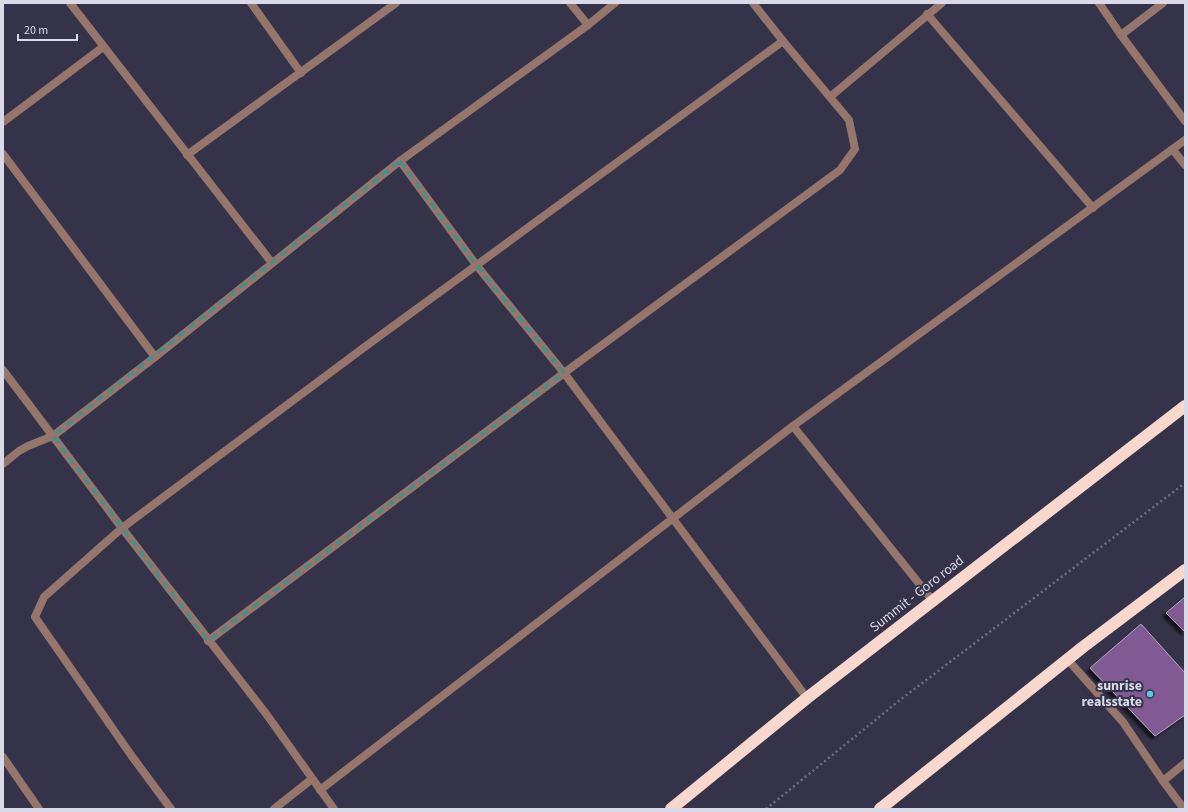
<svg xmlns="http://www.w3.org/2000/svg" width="1188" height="812" font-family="'Source Sans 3',sans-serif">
  <defs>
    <filter id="shadow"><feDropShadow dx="-3.5" dy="3.5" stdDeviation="1" flood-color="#0009"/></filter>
  </defs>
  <rect width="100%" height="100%" fill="#34334a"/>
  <g fill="#815a94" stroke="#b6a5be" filter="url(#shadow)">
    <path d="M1185,597V632L1166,613Z"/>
    <path d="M1141,624L1185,673V715L1155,736L1090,668Z"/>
  </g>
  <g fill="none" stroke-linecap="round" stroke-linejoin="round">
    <path stroke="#706f83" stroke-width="2.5" stroke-dasharray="2 3" stroke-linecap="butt" d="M766,809L900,700L1185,483"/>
    <g stroke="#96756a" stroke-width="8">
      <path d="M70,3L272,263"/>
      <path d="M251,3L301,73"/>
      <path d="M570,3L588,25"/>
      <path d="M1099,3L1121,35L1185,121"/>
      <path d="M927,14L1093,208"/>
      <path d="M1121,35L1163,3"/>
      <path d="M830,97L942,3"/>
      <path d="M3,122L103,47"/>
      <path d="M1173,150L1185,165"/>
      <path d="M3,154L155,357"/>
      <path d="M187,155L396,3"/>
      <path d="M400,161L477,266L564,373L807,698"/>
      <path d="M3,370L122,528L267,715L334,809"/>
      <path d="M793,426L933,601"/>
      <path d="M3,464L19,451L28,446L53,436L155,357L400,161L588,25L615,3"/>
      <path d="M208,641L564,373L840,170L855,149L849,120L783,41L753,3"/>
      <path d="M1068,660L1123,722L1163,781L1184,809"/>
      <path d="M3,757L39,809"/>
      <path d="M1163,781L1185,763"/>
      <path d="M320,790L793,426L1185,140"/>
      <path d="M171,809L131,755L35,617L44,597L122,528L366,346L783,41"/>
      <path d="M274,809L312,779"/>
    </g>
    <g stroke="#f8d7cd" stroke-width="12">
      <path d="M671,809L807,698L1185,406"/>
      <path d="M880,809L1083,647L1185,570"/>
    </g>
  </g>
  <path fill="none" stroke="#428f8c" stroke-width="3" stroke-dasharray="8 5" stroke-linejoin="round" d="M400,161L477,266L564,373L208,641L53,436Z"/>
  <circle fill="#56c9e1" stroke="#34334a" stroke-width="1.5" cx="1150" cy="694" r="4"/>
  <g text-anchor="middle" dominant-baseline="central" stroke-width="4" stroke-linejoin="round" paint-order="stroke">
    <g font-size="14" fill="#d9d9e7" stroke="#34334a">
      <text transform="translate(917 594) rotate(-38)">Summit - Goro road</text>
    </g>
    <g font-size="14" font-weight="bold" fill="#d9d9e7" stroke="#34334a" text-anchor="end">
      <text x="1142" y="686">sunrise<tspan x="1142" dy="16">realsstate</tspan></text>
    </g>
  </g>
  <rect width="1188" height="812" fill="none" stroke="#d9d9e7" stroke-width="8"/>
  <path d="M18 34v6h59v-6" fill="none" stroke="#d9d9e7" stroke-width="2"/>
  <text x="24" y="34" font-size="12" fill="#d9d9e7" stroke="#34334a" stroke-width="3" paint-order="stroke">20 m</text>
</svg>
